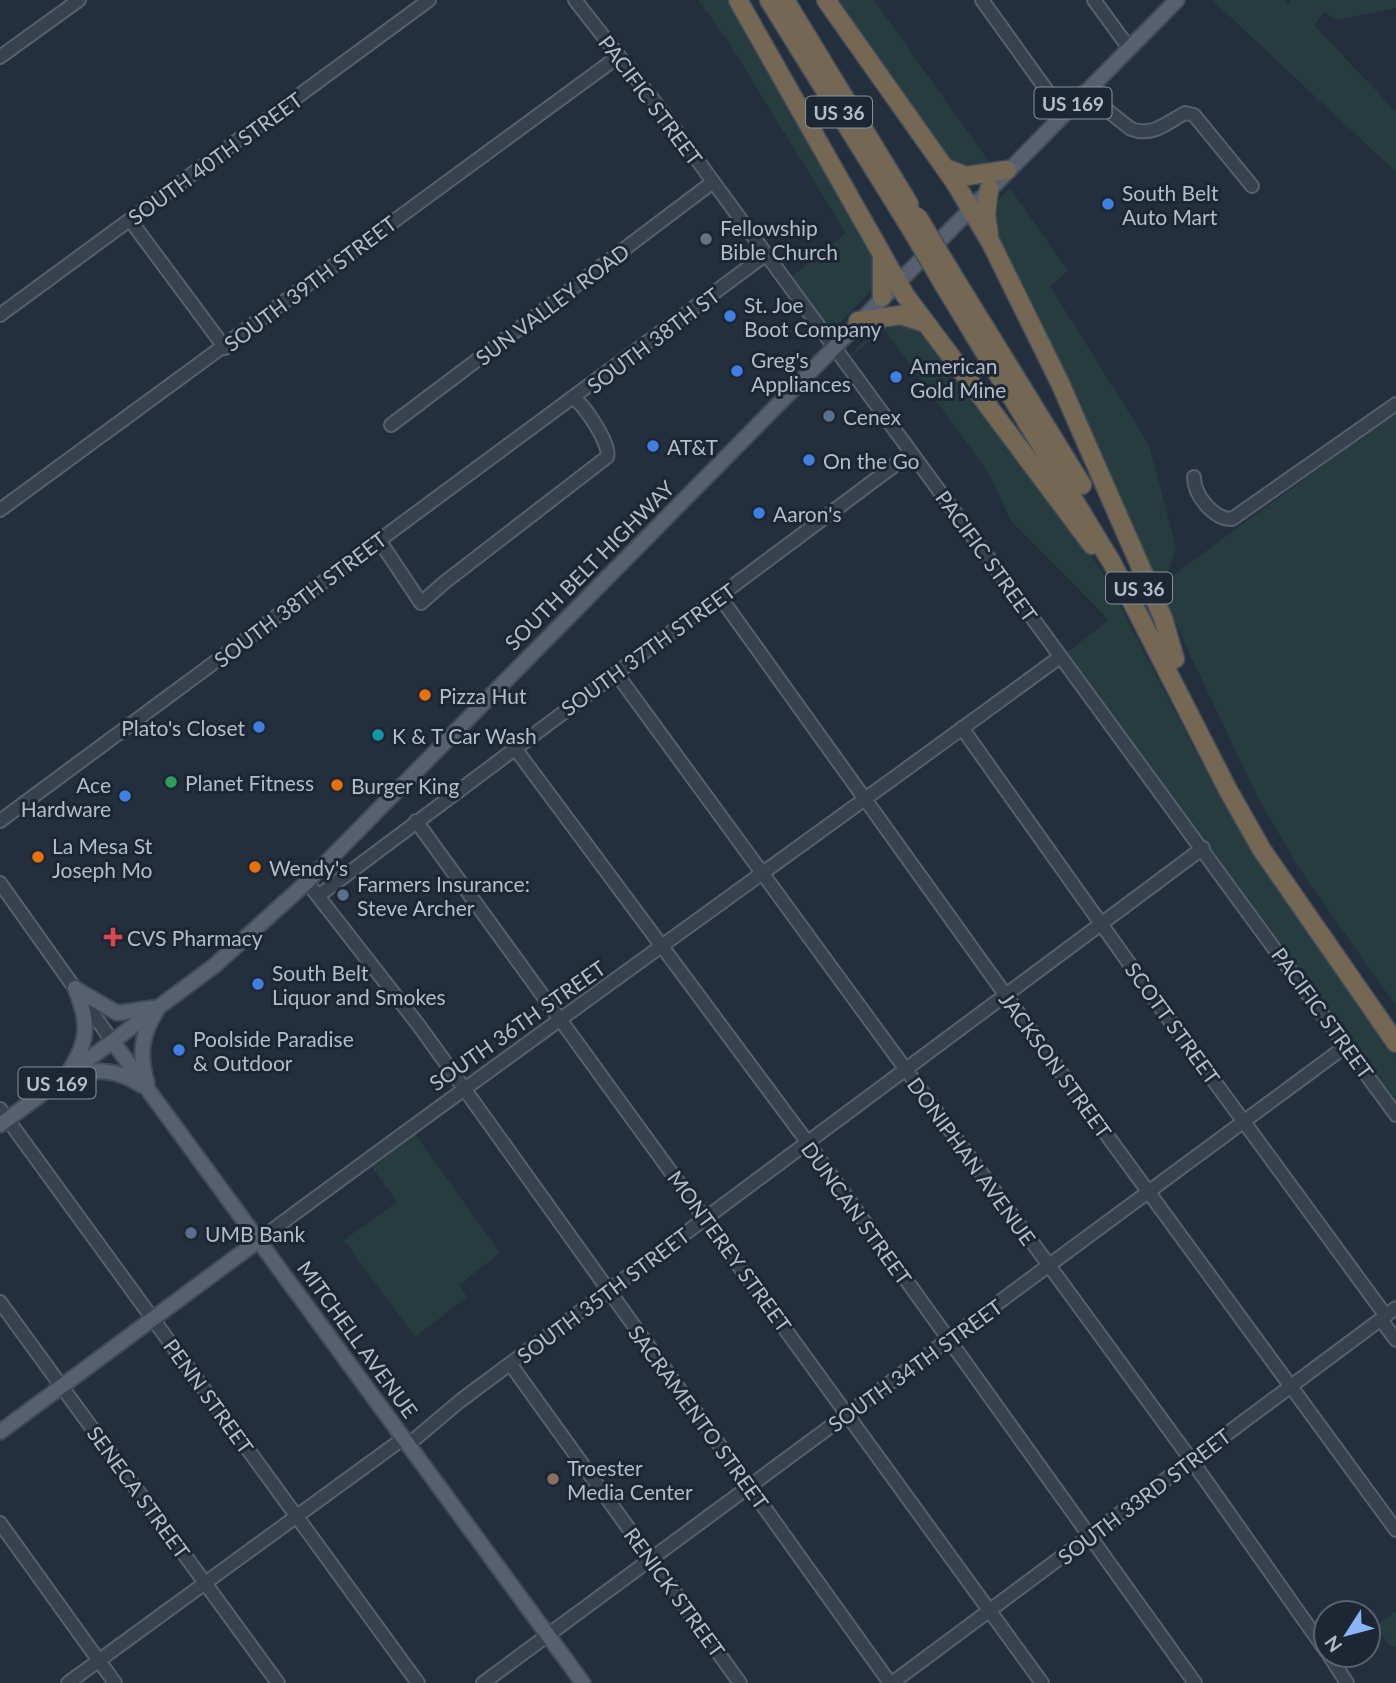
<svg xmlns="http://www.w3.org/2000/svg" width="1396" height="1683" font-family="Lato,sans-serif">
  <rect width="100%" height="100%" fill="#242f3e"/>
  <g fill="#263c3f">
    <path d="M698,0H731L876,259L878,283L838,325L829,326L822,321L791,277L846,233L726,38Z"/>
    <path d="M837,0H874L992,166L972,171L953,163Z"/>
    <path d="M1212,0H1284L1288,4L1291,0H1396V8L1337,20L1324,12L1314,25L1396,112V172Z"/>
    <path d="M1010,188L1068,271L1050,286L1149,445L1176,547L1168,573L1169,578L1396,412V1006L1299,868L1258,798L1185,644L1070,383L995,239L994,205Z"/>
    <path d="M887,321L921,327L1102,571L1198,756L1258,858L1396,1057V1107L1065,654L1109,620L1011,521L990,475L885,330L847,359L874,330Z"/>
    <path d="M412,1130L500,1253L459,1285L467,1297L415,1337L344,1240L397,1202L369,1163Z"/>
    <path d="M1396,1611V1647L1390,1646L1375,1626Z"/>
  </g>
  <g fill="none" stroke-linecap="round" stroke-linejoin="round">
    <g stroke="#565f6c" stroke-width="16">
      <g id="minor">
        <path d="M575,0L657,105L1396,1115"/>
        <path d="M982,0L1063,113"/>
        <path d="M1094,0L1129,48"/>
        <path d="M0,57L79,0"/>
        <path d="M1084,92L1131,129C1153,137 1166,123 1185,113L1194,115L1252,186"/>
        <path d="M130,220L225,348"/>
        <path d="M0,315L429,0"/>
        <path d="M391,425L713,182"/>
        <path d="M1194,477C1194,495 1213,519 1232,519L1396,404"/>
        <path d="M0,510L619,56"/>
        <path d="M379,540L421,603L445,582L607,457C612,447 584,403 573,398"/>
        <path d="M720,597L1068,1082L1396,1530"/>
        <path d="M616,673L1192,1461L1326,1651"/>
        <path d="M962,728L1173,1025L1386,1316"/>
        <path d="M514,747L808,1143L1195,1683"/>
        <path d="M0,821L765,255"/>
        <path d="M416,821L1042,1683"/>
        <path d="M307,882L420,1027L890,1683"/>
        <path d="M0,883L113,1042"/>
        <path d="M318,896L911,453"/>
        <path d="M0,1109L418,1683"/>
        <path d="M259,1240C524,1043 794,852 1060,657"/>
        <path d="M0,1302L278,1683"/>
        <path d="M1381,1320L1396,1340"/>
        <path d="M511,1365L740,1683"/>
        <path d="M409,1444L460,1401L1203,848"/>
        <path d="M0,1523L115,1683"/>
        <path d="M1329,1655L1347,1683"/>
        <path d="M68,1683L404,1438"/>
        <path d="M483,1683L1346,1046"/>
        <path d="M892,1683L1396,1308"/>
      </g>
    </g>
    <g stroke="#414a57" stroke-width="18">
      <g id="major">
        <path d="M76,989L117,1013L153,1008"/>
        <path d="M113,1042L583,1683"/>
        <path d="M71,1068C90,1039 88,1019 75,988"/>
        <path d="M71,1075C98,1069 117,1069 141,1085"/>
        <path d="M147,1083C139,1056 141,1035 156,1012"/>
        <path d="M0,1125L214,966L307,882L1177,0"/>
        <path d="M0,1432L259,1240"/>
      </g>
    </g>
    <g stroke="#434c59" stroke-width="21">
      <g id="highway">
        <path d="M738,0L905,295L1092,545"/>
        <path d="M769,0L908,224"/>
        <path d="M785,0L909,204"/>
        <path d="M826,0L954,181L991,243L1060,383L1163,618L1175,659"/>
        <path d="M945,168L966,176L1007,170"/>
        <path d="M989,189L986,214L989,236"/>
        <path d="M952,274L1082,485"/>
        <path d="M944,285L1112,563L1228,790L1262,850L1396,1043"/>
        <path d="M882,297V260"/>
        <path d="M858,321L901,315L925,323"/>
      </g>
    </g>
    <use href="#minor" stroke="#38414e" stroke-width="12"/>
    <use href="#major" stroke="#56606e" stroke-width="14"/>
    <use href="#highway" stroke="#746855" stroke-width="18"/>
    <g stroke="#434c59" stroke-width="21" stroke-linecap="butt">
      <g id="highway-bridge">
        <path d="M917,216L952,274"/>
        <path d="M908,224L944,285"/>
      </g>
    </g>
    <use href="#highway-bridge" stroke="#746855" stroke-width="18"/>
  </g>
  <g fill="#3f7fe0" stroke="#1d2633" stroke-width="2.5">
    <circle cx="1108" cy="204" r="7"/>
    <circle cx="730" cy="316" r="7"/>
    <circle cx="737" cy="371" r="7"/>
    <circle cx="896" cy="377" r="7"/>
    <circle cx="653" cy="446" r="7"/>
    <circle cx="809" cy="460" r="7"/>
    <circle cx="759" cy="513" r="7"/>
    <circle cx="259" cy="727" r="7"/>
    <circle cx="125" cy="796" r="7"/>
    <circle cx="258" cy="984" r="7"/>
    <circle cx="179" cy="1050" r="7"/>
  </g>
  <circle fill="#6b7280" stroke="#1d2633" stroke-width="2.5" cx="706" cy="239" r="7"/>
  <g fill="#5c6f8a" stroke="#1d2633" stroke-width="2.5">
    <circle cx="829" cy="416" r="7"/>
    <circle cx="343" cy="895" r="7"/>
    <circle cx="191" cy="1233" r="7"/>
  </g>
  <g fill="#e8710a" stroke="#1d2633" stroke-width="2.5">
    <circle cx="425" cy="695" r="7"/>
    <circle cx="337" cy="785" r="7"/>
    <circle cx="38" cy="857" r="7"/>
    <circle cx="255" cy="867" r="7"/>
  </g>
  <circle fill="#0f9aa8" stroke="#1d2633" stroke-width="2.5" cx="378" cy="735" r="7"/>
  <circle fill="#2e9e5b" stroke="#1d2633" stroke-width="2.5" cx="171" cy="782" r="7"/>
  <path fill="#e0444e" stroke="#1d2633" stroke-width="2.5" d="M109.5 926.5h7v7h7v7h-7v7h-7v-7h-7v-7h7z"/>
  <circle fill="#8d6e63" stroke="#1d2633" stroke-width="2.5" cx="553" cy="1479" r="7"/>
  <g text-anchor="middle" dominant-baseline="central" stroke-width="6" stroke-linejoin="round" paint-order="stroke">
    <g fill="#1d2633" stroke="#878f9c" stroke-width="2">
      <rect x="1034.5" y="87.5" width="77" height="31" rx="5"/>
      <rect x="806" y="96.5" width="66" height="31" rx="5"/>
      <rect x="1106" y="572.5" width="66" height="31" rx="5"/>
      <rect x="18.5" y="1067.5" width="77" height="31" rx="5"/>
    </g>
    <g font-size="19" font-weight="bold" fill="#b4bcc9">
      <text x="1073" y="103">US 169</text>
      <text x="839" y="112">US 36</text>
      <text x="1139" y="588">US 36</text>
      <text x="57" y="1083">US 169</text>
    </g>
    <g font-size="21" fill="#b4bcc9" stroke="#1d2633">
      <text transform="translate(651 100) rotate(53)">PACIFIC STREET</text>
      <text transform="translate(215 158) rotate(-36)">SOUTH 40TH STREET</text>
      <text transform="translate(310 283) rotate(-37)">SOUTH 39TH STREET</text>
      <text transform="translate(552 304) rotate(-37)">SUN VALLEY ROAD</text>
      <text transform="translate(653 340) rotate(-37)">SOUTH 38TH ST</text>
      <text transform="translate(987 556) rotate(54)">PACIFIC STREET</text>
      <text transform="translate(589 565) rotate(-45)">SOUTH BELT HIGHWAY</text>
      <text transform="translate(300 599) rotate(-37)">SOUTH 38TH STREET</text>
      <text transform="translate(648 649) rotate(-36)">SOUTH 37TH STREET</text>
      <text transform="translate(1323 1013) rotate(54)">PACIFIC STREET</text>
      <text transform="translate(1173 1023) rotate(54)">SCOTT STREET</text>
      <text transform="translate(517 1025) rotate(-35)">SOUTH 36TH STREET</text>
      <text transform="translate(1056 1065) rotate(54)">JACKSON STREET</text>
      <text transform="translate(972 1161) rotate(54)">DONIPHAN AVENUE</text>
      <text transform="translate(857 1213) rotate(54)">DUNCAN STREET</text>
      <text transform="translate(730 1251) rotate(54)">MONTEREY STREET</text>
      <text transform="translate(603 1295) rotate(-37)">SOUTH 35TH STREET</text>
      <text transform="translate(358 1339) rotate(54)">MITCHELL AVENUE</text>
      <text transform="translate(915 1365) rotate(-36)">SOUTH 34TH STREET</text>
      <text transform="translate(209 1396) rotate(54)">PENN STREET</text>
      <text transform="translate(699 1417) rotate(54)">SACRAMENTO STREET</text>
      <text transform="translate(139 1492) rotate(54)">SENECA STREET</text>
      <text transform="translate(1144 1496) rotate(-37)">SOUTH 33RD STREET</text>
      <text transform="translate(675 1592) rotate(54)">RENICK STREET</text>
    </g>
    <g font-size="21" fill="#b4bcc9" stroke="#1d2633" text-anchor="start">
      <text x="1122" y="192">South Belt<tspan x="1122" dy="24">Auto Mart</tspan></text>
      <text x="720" y="227">Fellowship<tspan x="720" dy="24">Bible Church</tspan></text>
      <text x="744" y="304">St. Joe<tspan x="744" dy="24">Boot Company</tspan></text>
      <text x="751" y="359">Greg's<tspan x="751" dy="24">Appliances</tspan></text>
      <text x="910" y="365">American<tspan x="910" dy="24">Gold Mine</tspan></text>
      <text x="843" y="416">Cenex</text>
      <text x="667" y="446">AT&amp;T</text>
      <text x="823" y="460">On the Go</text>
      <text x="773" y="513">Aaron's</text>
      <text x="439" y="695">Pizza Hut</text>
      <text x="245" y="727" text-anchor="end">Plato's Closet</text>
      <text x="392" y="735">K &amp; T Car Wash</text>
      <text x="185" y="782">Planet Fitness</text>
      <text x="111" y="784" text-anchor="end">Ace<tspan x="111" dy="24">Hardware</tspan></text>
      <text x="351" y="785">Burger King</text>
      <text x="52" y="845">La Mesa St<tspan x="52" dy="24">Joseph Mo</tspan></text>
      <text x="269" y="867">Wendy's</text>
      <text x="357" y="883">Farmers Insurance:<tspan x="357" dy="24">Steve Archer</tspan></text>
      <text x="127" y="937">CVS Pharmacy</text>
      <text x="272" y="972">South Belt<tspan x="272" dy="24">Liquor and Smokes</tspan></text>
      <text x="193" y="1038">Poolside Paradise<tspan x="193" dy="24">&amp; Outdoor</tspan></text>
      <text x="205" y="1233">UMB Bank</text>
      <text x="567" y="1467">Troester<tspan x="567" dy="24">Media Center</tspan></text>
    </g>
  </g>
  <g transform="translate(1347 1634) rotate(234)"><circle r="33" fill="#1d2633" stroke="#59626f" stroke-width="2"/>
  <path d="M0-5L12 26L0 18L-12 26Z" fill="#8ab4f8"/>
  <text y="-10" font-size="19" font-weight="bold" text-anchor="middle" fill="#b4bcc9">N</text>
  </g>
</svg>
